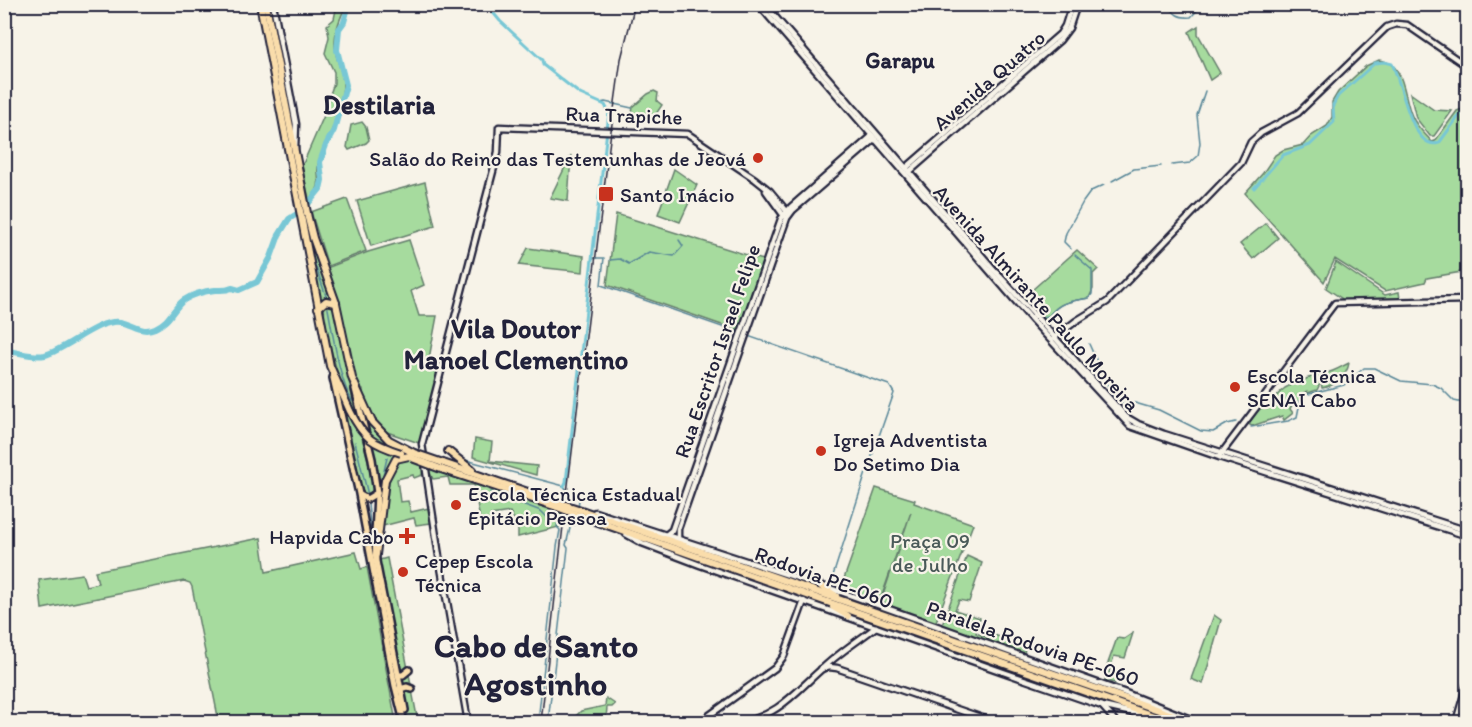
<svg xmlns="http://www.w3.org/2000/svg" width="1472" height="727" font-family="Itim,sans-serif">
  <rect width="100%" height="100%" fill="#f7f3e8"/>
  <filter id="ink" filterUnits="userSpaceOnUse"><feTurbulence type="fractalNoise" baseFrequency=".0167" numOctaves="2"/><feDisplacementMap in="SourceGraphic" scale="12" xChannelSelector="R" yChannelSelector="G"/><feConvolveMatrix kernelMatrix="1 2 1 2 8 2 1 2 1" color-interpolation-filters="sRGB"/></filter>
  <g filter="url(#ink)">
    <g fill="#a6db9e" stroke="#647e6c" stroke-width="1.5">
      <path d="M337,5H346C339,21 332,36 336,54C338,64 344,76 343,86C342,98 338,115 333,127C329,139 322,148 319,161C314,175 326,185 309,199L302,166L326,111L329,97L334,83V72L325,53L329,37L327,25L334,19Z"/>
      <path d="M1198,26V34L1220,73L1210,80L1189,32Z"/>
      <path d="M1379,60C1406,62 1403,97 1412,116C1416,126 1425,134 1432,142L1435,141L1457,111L1468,107L1467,271L1427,278L1425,282L1385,291L1335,259L1324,282L1245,193L1263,173L1275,155L1283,150L1303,145L1311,136L1327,126L1332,117V102L1338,92L1366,66Z"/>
      <path d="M654,91L658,93L657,101L662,105L656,114L645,118L632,114L633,107L648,94Z"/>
      <path d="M1410,93L1434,110L1452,111L1434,136H1430L1416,118Z"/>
      <path d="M362,122L366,127L369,140L366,143L349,150L347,147L351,125Z"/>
      <path d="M571,155L568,201L550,198Z"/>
      <path d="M674,169L697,185L680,222L658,214Z"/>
      <path d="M425,182L435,226L371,246L357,201Z"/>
      <path d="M347,199L366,251L328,266L311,212Z"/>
      <path d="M616,214L763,260L739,331L607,285Z"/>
      <path d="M304,218H305L312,243L331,297H325L320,301Z"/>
      <path d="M1266,223L1278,238L1253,259L1240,244Z"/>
      <path d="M409,240L424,285L411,291L419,316H437L428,364L438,366L436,373L441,375L422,444L384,431L382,434L363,402V389L352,378L324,269L368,252Z"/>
      <path d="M528,248L584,256L583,272L519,265Z"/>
      <path d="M1077,250L1098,269L1093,274V289L1089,298C1067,302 1057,301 1045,323L1023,298Z"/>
      <path d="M1336,262L1385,295L1399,292L1400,299L1344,300L1326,288Z"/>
      <path d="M325,303H332L337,320L355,411L371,471L373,488L371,494L367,496L362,491C358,472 337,404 343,390C337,372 321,320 325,303Z"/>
      <path d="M1349,363C1347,376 1335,386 1322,388L1321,382L1317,390L1308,393L1307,391L1303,393L1300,400L1292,405L1290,409L1293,413L1284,420L1282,416L1252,426L1246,423L1254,411L1262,406L1266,409C1272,401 1277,394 1285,388C1297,381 1314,376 1326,373C1334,372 1342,366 1349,363Z"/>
      <path d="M359,402C376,435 382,443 417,457L383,446L382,450L400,456L389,466L379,515L380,483L377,465Z"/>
      <path d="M475,439L492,442L490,461L537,466L536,475L473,457Z"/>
      <path d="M404,454L424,462L422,475L414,478L413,475L397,479L400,502L408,501L411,512L429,508L431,523L416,525L414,518L379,527C383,499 383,475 404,454Z"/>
      <path d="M427,467L564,510L563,526L518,537V526L510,512L491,515V526L490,525L487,520H480L474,485H450L448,477L433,479Z"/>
      <path d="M876,488L915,500L914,503L973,524L935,624L880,604L911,512L879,604L840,590Z"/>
      <path d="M261,538L266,572L356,552L361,569L367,567L396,722H219L192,587L190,583L184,581L42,609L39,580L82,574L86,586L98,583L95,571Z"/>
      <path d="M967,556L982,563L969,602L959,600L955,610L980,618L976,633L989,638L991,634L1017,643L1021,641L1025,646L1024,655L988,643L989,638L986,642L941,628Z"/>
      <path d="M387,558L418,722H407L376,561Z"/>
      <path d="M1214,615L1221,620L1203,684L1191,679Z"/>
      <path d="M1133,633L1125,658L1114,656L1109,672L1111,676L1122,679L1119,684L1105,681L1107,666L1117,638L1124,639Z"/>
      <path d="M946,646L1098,699L1099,703L943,649Z"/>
      <path d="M606,698L615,704L612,707H607L606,719H600L599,722H570L581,711L605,706Z"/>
    </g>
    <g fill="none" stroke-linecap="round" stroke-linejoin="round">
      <g stroke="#568597" stroke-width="1.5">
        <path d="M1169,4C1174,15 1179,18 1191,17L1203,4"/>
        <path d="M600,103L605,102L632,108"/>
        <path d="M1172,165L1190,163L1198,156L1200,143L1197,115L1205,91"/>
        <path d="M1112,181L1134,169L1161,166"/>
        <path d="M304,216L314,262L326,296"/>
        <path d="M1071,249L1064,242L1066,233L1083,202L1091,191L1104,185"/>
        <path d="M592,258H604L601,285L607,287L889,385L894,393L865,476L831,582"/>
        <path d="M610,260L620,259L629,264L649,252L674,256L683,246L679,240"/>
        <path d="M327,304C333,332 338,377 352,401"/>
        <path d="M1042,317L1049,316C1059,301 1073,301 1089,298L1092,294V270L1075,255"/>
        <path d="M1089,344L1112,395L1122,403H1135L1159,410L1201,431L1213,432L1227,424L1236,422"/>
        <path d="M1251,427L1288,421L1297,417L1300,402L1305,395L1344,385L1364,368H1374L1401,381L1432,384L1441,388L1454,401L1468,404"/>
        <path d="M355,442L368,495"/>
        <path d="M462,459L564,486L566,489"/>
        <path d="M380,484H381L387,458"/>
        <path d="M573,490L579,500L578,507"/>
        <path d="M490,492L541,511L548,518L558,521L557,527L560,530L557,547L538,722"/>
        <path d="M368,503L371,535"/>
        <path d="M548,722L568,548L566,545L571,524L575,525L576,518"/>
      </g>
      <g stroke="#78c7d5" stroke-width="3">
        <path d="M486,4L500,21L542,60L543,65L580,94L605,105L609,113L566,482L564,486"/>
        <path d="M1254,188L1283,155L1310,145L1334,122L1333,105L1338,96L1375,63L1384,62L1392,64C1402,81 1411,152 1439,143L1461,113L1468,112"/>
      </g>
      <g stroke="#78c7d5" stroke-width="6">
        <path d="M4,351C18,351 31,358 45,355C67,349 98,319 120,322C133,324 141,334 155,328C170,322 173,308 184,300C192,295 205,291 215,290C222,290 225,291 232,288L239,290L257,282L271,257L279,235L289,219L303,210L320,189L322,180L320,162L326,145L334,130L346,85L337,50L339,29L344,22L349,4"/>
        <path d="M4,714L14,722"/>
      </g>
      <g stroke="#22223b" stroke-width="9">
        <g id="tertiary">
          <path d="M906,168L1060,34L1065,26L1072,4"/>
          <path d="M909,172L1060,40L1069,28L1077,4"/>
          <path d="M766,191L784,216"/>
          <path d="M1054,338L1076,321L1107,302L1241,163L1251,142L1261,133L1298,113L1387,27L1396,24L1407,25L1468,67"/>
          <path d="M1221,454L1335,303L1468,300"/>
          <path d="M666,535L672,530L781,219L791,207L872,136"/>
          <path d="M678,539V529L787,218L793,210L875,139"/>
          <path d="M821,669L829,667L837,668L994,722"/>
          <path d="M1102,706L1116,722"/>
          <path d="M468,722L439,556L422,444L498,152L499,127L688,134L755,179L770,191L789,214"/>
          <path d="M700,722L775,668L784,656L804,601"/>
          <path d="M740,722C777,718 798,689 824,667C840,652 859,640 876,627"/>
        </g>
      </g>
      <g stroke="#22223b" stroke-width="9">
        <g id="secondary">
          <path d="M273,4L296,124L295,149"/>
          <path d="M758,4L1033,321L1130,426L1219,457L1468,536"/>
          <path d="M764,4L996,272L1126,417L1138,424L1164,434L1468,531"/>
          <path d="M595,512L841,592L1123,692L1198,722"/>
          <path d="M626,534L642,543L700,565L1006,673L1102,706L1150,717"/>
          <path d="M1456,722L1468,681"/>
          <path d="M1464,722L1468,710"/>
        </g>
      </g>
      <g stroke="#22223b" stroke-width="10">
        <g id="primary">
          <path d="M333,378L359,494L395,686L404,722"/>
          <path d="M355,389L372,459L377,493L375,535L376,561L405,710"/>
          <path d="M360,495L367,499L377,493"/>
          <path d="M398,675H403L409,670"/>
          <path d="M400,689L407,687L412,689"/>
        </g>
      </g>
      <g stroke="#22223b" stroke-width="10">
        <g id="trunk">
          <path d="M260,4L330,366L350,411"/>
          <path d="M266,4L308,218L313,238L336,303L352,378L372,422L389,440L414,453"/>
          <path d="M318,308L326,301L336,303"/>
          <path d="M448,451L472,470"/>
          <path d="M443,463L560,503"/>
          <path d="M441,469L557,507"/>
          <path d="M581,510L1193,722"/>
          <path d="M581,516L1171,722"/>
          <path d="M376,555L385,480L396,459L409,456"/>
          <path d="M822,587L836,596"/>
          <path d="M833,607L848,616"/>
        </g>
      </g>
      <use href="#tertiary" stroke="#f7f3e8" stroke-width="4.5"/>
      <use href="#secondary" stroke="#f7f3e8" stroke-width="4.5"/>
      <use href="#primary" stroke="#faddab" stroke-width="5"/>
      <use href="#trunk" stroke="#faddab" stroke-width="6"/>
      <path stroke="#22223b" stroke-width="1.5" d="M541,722L563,526L611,131L621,59L635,4"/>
      <g stroke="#22223b" stroke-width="10" stroke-linecap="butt">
        <g id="trunk-bridge">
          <path d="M350,411C364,439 373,444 401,453"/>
          <path d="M414,453L443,463"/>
          <path d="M412,458L441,469"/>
          <path d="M560,503L581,510"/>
          <path d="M557,507L581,516"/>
        </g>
      </g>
      <use href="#trunk-bridge" stroke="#faddab" stroke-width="6"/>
    </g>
  </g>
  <g fill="#c8321e" stroke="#f7f3e8" stroke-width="2">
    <circle cx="758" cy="158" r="6"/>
    <rect x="598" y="186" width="16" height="16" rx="3"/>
    <circle cx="1235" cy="387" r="6"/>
    <circle cx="821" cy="451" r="6"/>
    <circle cx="456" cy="505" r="6"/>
    <path d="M404 527h6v6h6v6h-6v6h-6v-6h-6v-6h6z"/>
    <circle cx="403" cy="572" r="6"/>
  </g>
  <g text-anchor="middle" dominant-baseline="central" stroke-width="4.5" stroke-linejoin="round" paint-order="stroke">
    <g font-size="21" fill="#22223b" stroke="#f7f3e8">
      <text transform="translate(989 80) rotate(-41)">Avenida Quatro</text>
      <text transform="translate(624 115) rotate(2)">Rua Trapiche</text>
      <text transform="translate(1037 298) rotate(48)">Avenida Almirante Paulo Moreira</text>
      <text transform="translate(717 351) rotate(-71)">Rua Escritor Israel Felipe</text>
      <text transform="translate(824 577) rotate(20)">Rodovia PE-060</text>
      <text transform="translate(1033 643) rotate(19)">Paralela Rodovia PE-060</text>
    </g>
    <g font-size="21" fill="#22223b" stroke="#f7f3e8" text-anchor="start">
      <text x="746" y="158" text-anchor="end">Salão do Reino das Testemunhas de Jeová</text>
      <text x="620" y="194">Santo Inácio</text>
      <text x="1247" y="375">Escola Técnica<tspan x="1247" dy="24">SENAI Cabo</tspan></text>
      <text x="833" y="439">Igreja Adventista<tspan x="833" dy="24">Do Setimo Dia</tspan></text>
      <text x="468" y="493">Escola Técnica Estadual<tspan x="468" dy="24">Epitácio Pessoa</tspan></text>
      <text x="394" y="536" text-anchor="end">Hapvida Cabo</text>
      <text x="415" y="560">Cepep Escola<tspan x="415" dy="24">Técnica</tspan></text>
    </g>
    <g font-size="21" fill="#4a5a59" stroke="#f7f3e8">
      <text x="930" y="540">Praça 09<tspan x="930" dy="24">de Julho</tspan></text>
    </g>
    <g font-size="22" font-weight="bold" fill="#22223b" stroke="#f7f3e8">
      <text x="900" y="60">Garapu</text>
    </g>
    <g font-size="27" font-weight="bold" fill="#22223b" stroke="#f7f3e8">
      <text x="379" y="104">Destilaria</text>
      <text x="516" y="328">Vila Doutor<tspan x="516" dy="31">Manoel Clementino</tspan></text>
    </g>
    <g font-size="33" font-weight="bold" fill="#22223b" stroke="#f7f3e8">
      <text x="536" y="645">Cabo de Santo<tspan x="536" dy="38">Agostinho</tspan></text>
    </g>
  </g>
  <rect width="1472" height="727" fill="none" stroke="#f7f3e8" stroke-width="24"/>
  <rect x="12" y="12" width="1448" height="703" fill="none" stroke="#22223b" stroke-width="2" filter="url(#ink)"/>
</svg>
